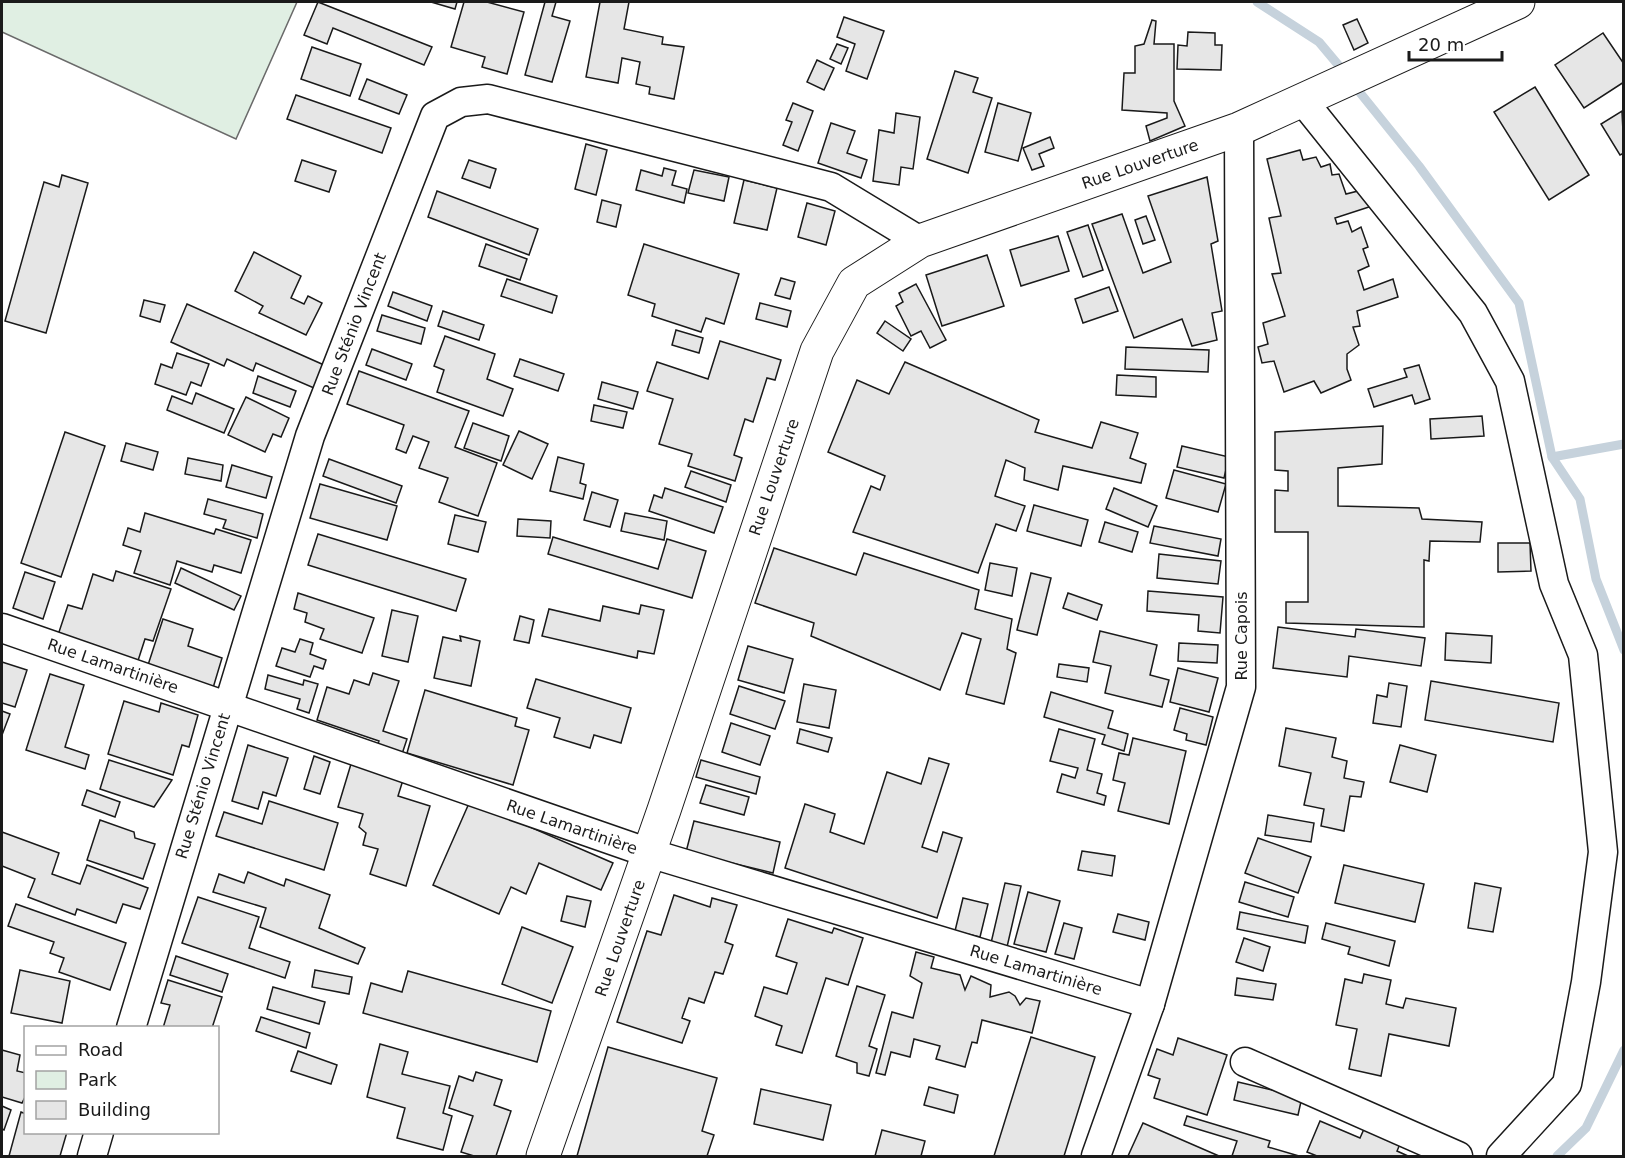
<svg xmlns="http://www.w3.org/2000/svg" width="1625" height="1158" font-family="'DejaVu Sans',sans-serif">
  <rect width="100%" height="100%" fill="#fff"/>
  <path fill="#e0efe3" stroke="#6a6a6a" stroke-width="1.5" d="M2,2H297L236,139L2,32Z"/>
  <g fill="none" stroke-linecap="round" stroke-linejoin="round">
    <g stroke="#c6d2dc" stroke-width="9">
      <path d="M1257,2L1319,42L1345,73"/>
      <path d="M1353,84L1419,166L1519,303L1552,457L1624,444"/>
      <path d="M1552,457L1580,499L1596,579L1624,650"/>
      <path d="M1557,1156L1586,1128L1624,1050"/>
    </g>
  </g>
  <g fill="#e6e6e6" stroke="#1a1a1a" stroke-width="1.5">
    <path d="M318,2L432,47L424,65L333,28L327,44L304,35Z"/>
    <path d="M431,2H457L455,9Z"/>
    <path d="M464,2H487L524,12L507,74L482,67L485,57L451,47Z"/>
    <path d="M545,2H556L552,16L570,21L552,82L525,75Z"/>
    <path d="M600,2H629L624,29L663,37L662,44L684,47L674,99L649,94L650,87L636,84L640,62L622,58L618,83L586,77Z"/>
    <path d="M844,17L884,31L867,79L846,71L855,44L837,37Z"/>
    <path d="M1357,19L1368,43L1354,50L1343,25Z"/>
    <path d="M1152,20L1156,21L1154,44H1174V101L1185,126L1150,141L1146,126L1167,118V113L1122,110L1124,73H1135V46L1144,44Z"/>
    <path d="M1188,32L1215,33V45H1222L1221,70L1177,69L1178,45L1187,46Z"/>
    <path d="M1603,33L1624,64V82L1584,108L1555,65Z"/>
    <path d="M837,44L848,48L841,64L830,59Z"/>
    <path d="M312,47L361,64L350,96L301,79Z"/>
    <path d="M817,60L834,68L824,90L807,82Z"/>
    <path d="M955,71L978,78L973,92L992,98L968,173L927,159Z"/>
    <path d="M367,79L407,95L399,114L359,99Z"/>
    <path d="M1535,87L1589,175L1549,200L1494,112Z"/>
    <path d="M296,95L391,128L382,153L287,119Z"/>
    <path d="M793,103L813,111L798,151L783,145L792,122L786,120Z"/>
    <path d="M998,103L1031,113L1018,161L985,152Z"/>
    <path d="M1622,111L1624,153L1620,155L1601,124Z"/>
    <path d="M896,113L920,117L913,169L901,167L899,185L873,181L879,130L894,133Z"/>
    <path d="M831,123L855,131L847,153L867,160L861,178L818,163Z"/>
    <path d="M1050,137L1054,148L1039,154L1044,166L1032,170L1023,148Z"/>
    <path d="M586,144L607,150L596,195L575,189Z"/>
    <path d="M1300,150L1303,160L1316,157L1321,167L1330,164L1332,175L1339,174L1346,194L1366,189L1372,206L1335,218L1337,224L1348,221L1352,232L1361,227L1368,247L1363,249L1369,266L1358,271L1364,290L1393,279L1398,297L1357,311L1360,326L1353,327L1359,345L1347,354V369L1351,380L1321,393L1314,381L1284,392L1274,361L1262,363L1258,347L1268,344L1263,323L1285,316L1272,274L1281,273L1269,218L1281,216L1267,159Z"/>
    <path d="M302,160L336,171L329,192L295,181Z"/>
    <path d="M469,160L496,169L490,188L462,178Z"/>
    <path d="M664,168L676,171L672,185L687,189L684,203L636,190L641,170L662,176Z"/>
    <path d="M694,170L729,177L724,201L688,193Z"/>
    <path d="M62,175L88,183L46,333L5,321L44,182L59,187Z"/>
    <path d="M1207,177L1218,241L1211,244L1222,311L1212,313L1217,340L1192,346L1182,319L1134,338L1092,224L1122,214L1143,273L1171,262L1148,196Z"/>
    <path d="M744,180L777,188L767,230L734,223Z"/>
    <path d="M437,191L538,229L529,255L428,217Z"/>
    <path d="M602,200L621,205L616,227L597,222Z"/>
    <path d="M807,203L835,211L826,245L798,237Z"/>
    <path d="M1146,216L1155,240L1143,244L1135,220Z"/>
    <path d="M1088,225L1103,270L1083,277L1067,232Z"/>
    <path d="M1058,236L1069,271L1021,286L1010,250Z"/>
    <path d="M486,244L527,259L520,280L479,266Z"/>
    <path d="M644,244L739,274L724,324L706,318L701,332L652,316L655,304L628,295Z"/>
    <path d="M254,252L301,276L291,298L304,304L308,296L322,303L306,335L259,313L263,306L235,291Z"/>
    <path d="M987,255L1004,306L942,326L926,275Z"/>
    <path d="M781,278L795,282L790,299L775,295Z"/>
    <path d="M507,279L557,296L552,313L501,296Z"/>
    <path d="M916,284L946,340L930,348L921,331L911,336L896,306L903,302L899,293Z"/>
    <path d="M1109,287L1118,311L1083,323L1075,299Z"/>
    <path d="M393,292L432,306L427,321L388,306Z"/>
    <path d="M144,300L165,305L160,322L140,316Z"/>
    <path d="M760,303L791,311L787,327L756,319Z"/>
    <path d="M187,304L324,365L314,388L256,363L253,371L227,359L224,366L171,342Z"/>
    <path d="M443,311L484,325L479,340L438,326Z"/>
    <path d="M382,315L425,328L421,344L377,331Z"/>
    <path d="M885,321L911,339L903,351L877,333Z"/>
    <path d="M676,330L703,338L699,353L672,345Z"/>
    <path d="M445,336L495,354L487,379L513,389L503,416L437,392L444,370L434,366Z"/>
    <path d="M720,341L781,360L775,380L767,378L753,422L745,419L734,455L742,458L735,481L688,466L692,454L659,444L673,399L647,391L657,362L708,379Z"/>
    <path d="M1126,347L1209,350L1208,372L1125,369Z"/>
    <path d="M372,349L412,364L406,380L366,365Z"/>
    <path d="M177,353L209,364L201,386L191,382L186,395L155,384L161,364L172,368Z"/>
    <path d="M520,359L564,374L558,391L514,376Z"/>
    <path d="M905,362L1039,420L1035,432L1092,448L1101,422L1138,433L1130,458L1146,464L1141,483L1063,466L1058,490L1024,480L1025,468L1006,460L995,496L1025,506L1016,531L996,524L978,573L853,532L871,486L880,490L885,476L828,452L857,380L889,394Z"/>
    <path d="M1419,365L1430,399L1415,404L1412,395L1374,407L1368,389L1407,377L1404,369Z"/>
    <path d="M359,371L469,411L455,447L497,463L478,516L439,502L448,478L419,468L429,442L413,436L406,453L396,449L404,425L347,404Z"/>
    <path d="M1117,375L1156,377V397L1116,395Z"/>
    <path d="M258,376L296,391L290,407L253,393Z"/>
    <path d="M602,382L638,392L633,409L598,399Z"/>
    <path d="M196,393L234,409L224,433L167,410L172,396L192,404Z"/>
    <path d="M246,397L289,418L281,437L273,434L265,452L228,435Z"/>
    <path d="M594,405L627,412L623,428L591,421Z"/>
    <path d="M1482,416L1484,436L1431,439L1430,419Z"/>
    <path d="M473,423L509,436L501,461L464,448Z"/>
    <path d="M1383,426L1382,464L1338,468V506L1419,508L1422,519L1482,522L1480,542L1430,541L1429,561L1424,560V627L1286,623V602H1308V532H1275V490L1288,491V471L1275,470V432Z"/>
    <path d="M519,431L548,444L532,479L503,465Z"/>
    <path d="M65,432L105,446L61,577L21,563Z"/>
    <path d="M126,443L158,452L153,470L121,461Z"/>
    <path d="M1182,446L1229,457L1224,478L1177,467Z"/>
    <path d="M558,457L584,464L580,483L586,485L583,499L550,491Z"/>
    <path d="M188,458L223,465L221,481L185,474Z"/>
    <path d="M329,459L402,486L396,503L323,476Z"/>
    <path d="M232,465L272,477L266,498L226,487Z"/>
    <path d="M1174,470L1226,484L1218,512L1166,498Z"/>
    <path d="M691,471L731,485L726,502L685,487Z"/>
    <path d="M320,484L397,506L387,540L310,518Z"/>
    <path d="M665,488L723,507L714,533L649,511L654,495L662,498Z"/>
    <path d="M1114,488L1157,506L1148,527L1106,509Z"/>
    <path d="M592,492L618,500L610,527L584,520Z"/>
    <path d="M208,499L263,514L257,538L223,528L226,520L204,514Z"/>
    <path d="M1034,505L1088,520L1081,546L1027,531Z"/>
    <path d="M145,513L214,534L216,529L251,540L241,573L214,565L212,572L177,561L170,585L134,573L141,551L123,545L128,528L140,532Z"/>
    <path d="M625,513L667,521L664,540L621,531Z"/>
    <path d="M455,515L486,522L478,552L448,544Z"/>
    <path d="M518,519L551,521L550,538L517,536Z"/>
    <path d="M1105,522L1138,532L1132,552L1099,542Z"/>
    <path d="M1154,526L1221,539L1218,556L1150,543Z"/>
    <path d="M318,534L466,579L456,611L308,565Z"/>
    <path d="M553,537L658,569L667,539L706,551L692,598L548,554Z"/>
    <path d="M1498,543H1530L1531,571L1498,572Z"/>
    <path d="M774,548L856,575L864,553L979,590L975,609L1012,619L1007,649L1016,653L1004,704L966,694L981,639L962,633L940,690L811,636L814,623L755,603Z"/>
    <path d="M1159,554L1221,561L1218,584L1157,578Z"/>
    <path d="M990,563L1017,568L1012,596L985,590Z"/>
    <path d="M181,568L241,596L234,610L175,583Z"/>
    <path d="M116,571L171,589L153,641L145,639L134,673L56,641L68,605L82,609L93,574L113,581Z"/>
    <path d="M25,572L55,582L43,619L13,608Z"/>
    <path d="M1031,573L1051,578L1037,635L1017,630Z"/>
    <path d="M1148,591L1223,597L1220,633L1198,631L1199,615L1147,611Z"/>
    <path d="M298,593L374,618L362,653L320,639L324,629L305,622L307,613L294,609Z"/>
    <path d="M1068,593L1102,605L1097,620L1063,608Z"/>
    <path d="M641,605L664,610L654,654L638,651L637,658L542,636L549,609L600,621L603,606L639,614Z"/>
    <path d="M392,610L418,616L408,662L382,656Z"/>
    <path d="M520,616L534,620L529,643L514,640Z"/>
    <path d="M163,619L193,629L188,646L222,658L213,688L148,665Z"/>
    <path d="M1278,627L1355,637L1356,629L1425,638L1421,666L1349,656L1347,677L1273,668Z"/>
    <path d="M1100,631L1157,645L1150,675L1169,680L1162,707L1105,693L1111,666L1093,662Z"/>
    <path d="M1446,633L1492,636L1491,663L1445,660Z"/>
    <path d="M460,636L480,641L471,686L434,678L443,637L461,641Z"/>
    <path d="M300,639L313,643L310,654L326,660L323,669L314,666L310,677L276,666L282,648L295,652Z"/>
    <path d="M1179,643L1218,645L1217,663L1178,661Z"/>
    <path d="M748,646L793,659L784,693L738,680Z"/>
    <path d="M2,662L27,670L15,707L2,703Z"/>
    <path d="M1059,664L1089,668L1087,682L1057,677Z"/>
    <path d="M1178,668L1218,678L1209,712L1170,702Z"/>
    <path d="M373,673L399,681L383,731L407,739L400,760L375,752L379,741L317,720L327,687L349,694L354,680L369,685Z"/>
    <path d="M50,674L84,685L65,747L89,755L85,769L26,750Z"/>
    <path d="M268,675L303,685L304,680L318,684L309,713L297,709L300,699L265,689Z"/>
    <path d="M536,679L631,708L621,743L594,735L590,748L554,737L560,718L527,708Z"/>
    <path d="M1431,681L1559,703L1553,742L1425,720Z"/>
    <path d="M1389,683L1407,686L1401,727L1373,723L1377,695L1387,697Z"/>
    <path d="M804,684L836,690L829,728L797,722Z"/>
    <path d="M739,686L785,701L775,729L730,714Z"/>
    <path d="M425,690L517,718L515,726L529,730L513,785L407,753Z"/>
    <path d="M1051,692L1113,711L1108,728L1128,734L1124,751L1102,744L1105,735L1044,717Z"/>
    <path d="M124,701L159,712L161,703L198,715L189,747L182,745L173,775L108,754Z"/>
    <path d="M1180,708L1213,717L1206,745L1186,740L1187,734L1174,730Z"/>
    <path d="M2,711L10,714L2,735Z"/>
    <path d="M731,723L770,736L760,765L722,752Z"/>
    <path d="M1286,728L1336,738L1332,757L1347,761L1344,778L1364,782L1361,797L1350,796L1344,831L1321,826L1324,809L1304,805L1311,773L1279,766Z"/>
    <path d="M800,729L832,738L828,752L797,743Z"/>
    <path d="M1059,729L1095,739L1087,770L1102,774L1097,793L1106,796L1104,805L1057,792L1062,774L1075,778L1078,768L1050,761Z"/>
    <path d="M1133,738L1186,751L1169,824L1118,811L1125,783L1113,780L1119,753L1129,755Z"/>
    <path d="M248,745L288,758L276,796L263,792L258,809L232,801Z"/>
    <path d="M1400,745L1436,755L1427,792L1390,782Z"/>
    <path d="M314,756L330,762L320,794L304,789Z"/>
    <path d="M929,758L949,764L922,847L937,852L943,832L962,838L937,918L785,868L805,804L835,814L830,832L864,844L887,772L921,784Z"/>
    <path d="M109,760L172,780L154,807L100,789Z"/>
    <path d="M701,760L760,777L756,794L696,777Z"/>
    <path d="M351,764L403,780L398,796L430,806L406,886L370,874L378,849L363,845L366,833L359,827L363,814L338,807Z"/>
    <path d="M706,785L749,797L744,815L700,803Z"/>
    <path d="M87,790L120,802L115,817L82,805Z"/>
    <path d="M269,801L338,823L324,870L216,836L224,812L262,824Z"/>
    <path d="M470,801L613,863L601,890L539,863L526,894L511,887L499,914L433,885Z"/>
    <path d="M1268,815L1314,823L1311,842L1265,835Z"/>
    <path d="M100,820L134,832L135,838L155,844L143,879L87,860Z"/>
    <path d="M694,821L780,842L773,873L686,852Z"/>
    <path d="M2,832L59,853L52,874L80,884L87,865L148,888L140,909L123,904L116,923L77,909L75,915L28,897L35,879L2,866Z"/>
    <path d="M1258,838L1311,857L1298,893L1245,873Z"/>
    <path d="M1082,851L1115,856L1112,876L1078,870Z"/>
    <path d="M1344,865L1424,884L1415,922L1335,903Z"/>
    <path d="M248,872L284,886L286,879L330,895L319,928L365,948L358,964L260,927L266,908L213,892L219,874L244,883Z"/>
    <path d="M1245,882L1294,897L1288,917L1239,902Z"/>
    <path d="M1005,883L1021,886L1007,947L991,943Z"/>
    <path d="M1475,883L1501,888L1493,932L1468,928Z"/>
    <path d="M1028,892L1060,901L1046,952L1014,944Z"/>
    <path d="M674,895L710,907L712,898L737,905L725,942L733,945L723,974L715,972L704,1003L689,998L682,1018L690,1021L682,1043L617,1022L647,931L661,935Z"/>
    <path d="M567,896L591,901L585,927L561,921Z"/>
    <path d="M198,897L259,917L249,948L290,962L285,978L182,943Z"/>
    <path d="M963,898L988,904L980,937L955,931Z"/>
    <path d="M16,904L126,943L110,990L59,972L64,958L50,953L54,942L8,926Z"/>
    <path d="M1240,912L1308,926L1305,943L1237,929Z"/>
    <path d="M1118,914L1149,922L1145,940L1113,932Z"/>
    <path d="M788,919L832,933L834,928L863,938L848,985L826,978L802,1053L776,1045L782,1026L755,1016L764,987L787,994L797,963L776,956Z"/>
    <path d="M1064,923L1082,928L1074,959L1055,954Z"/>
    <path d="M1326,923L1395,941L1389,966L1348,954L1350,947L1322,939Z"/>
    <path d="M522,927L573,947L552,1003L502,984Z"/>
    <path d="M1244,938L1270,947L1263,971L1236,962Z"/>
    <path d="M916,952L934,957L931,968L960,975L965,990L971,976L991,985L990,997L1009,992L1015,996L1020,1005L1026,998L1040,1001L1032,1033L982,1020L977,1043L972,1042L965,1067L936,1059L940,1046L914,1039L910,1057L891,1052L885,1075L876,1073L892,1012L913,1018L922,983L910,976Z"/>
    <path d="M176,956L228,974L222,992L170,975Z"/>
    <path d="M20,970L70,981L62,1023L11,1013Z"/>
    <path d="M315,970L352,977L349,994L312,987Z"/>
    <path d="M408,971L551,1011L537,1062L363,1013L371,983L402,992Z"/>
    <path d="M1364,974L1391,980L1386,1004L1403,1008L1406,998L1456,1008L1449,1046L1389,1034L1381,1076L1349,1069L1357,1029L1336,1025L1345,979L1362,983Z"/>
    <path d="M1237,978L1276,984L1273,1000L1235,995Z"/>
    <path d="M168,980L222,997L212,1028H163L170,1005L161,1003Z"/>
    <path d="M857,986L885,995L869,1046L877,1049L869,1076L857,1073V1063L836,1056Z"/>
    <path d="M273,987L325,1002L319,1024L267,1009Z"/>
    <path d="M261,1017L310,1033L306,1048L256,1031Z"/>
    <path d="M1031,1037L1095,1057L1064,1156H994Z"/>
    <path d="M1178,1038L1227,1055L1207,1115L1154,1098L1160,1079L1148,1075L1157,1049L1173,1055Z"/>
    <path d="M380,1044L408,1052L402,1074L450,1086L443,1113L452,1116L443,1150L397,1138L405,1108L367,1097Z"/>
    <path d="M608,1047L717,1078L702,1131L714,1135L707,1156H577Z"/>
    <path d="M2,1050L20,1055L17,1071L26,1073V1095L22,1103L2,1097Z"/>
    <path d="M298,1051L337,1065L331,1084L291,1071Z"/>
    <path d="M476,1072L502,1080L494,1105L511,1111L496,1156H474L461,1152L473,1116L449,1108L459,1076L473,1081Z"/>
    <path d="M1238,1082L1302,1097L1298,1115L1234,1100Z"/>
    <path d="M929,1087L958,1095L954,1113L924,1105Z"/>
    <path d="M761,1089L831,1105L823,1140L754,1124Z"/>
    <path d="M2,1106L11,1110L4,1130L2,1129Z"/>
    <path d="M21,1112L26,1114V1132H67L60,1156H9Z"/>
    <path d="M1187,1116L1270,1141L1268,1147L1299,1156H1232L1237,1141L1184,1125Z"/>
    <path d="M1320,1121L1360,1138L1364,1129L1400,1144L1397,1151L1408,1156H1317L1307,1152Z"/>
    <path d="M1143,1123L1219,1156H1128Z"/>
    <path d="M882,1130L925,1141L921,1156H875Z"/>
  </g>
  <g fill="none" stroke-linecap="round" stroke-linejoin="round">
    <g stroke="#1a1a1a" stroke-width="31">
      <g id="street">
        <path d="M1303,101L1473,313L1510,381L1554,584L1583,655L1603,852L1586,982L1567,1084L1501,1156"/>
        <path d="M2,628L649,853L1150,1004"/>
        <path d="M131,1028L310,436L435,116L461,102L488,99L831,187L920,241"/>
        <path d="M1245,1062L1458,1156"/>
        <path d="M92,1156L99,1132"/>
        <path d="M1096,1156L1150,1004L1241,687L1239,129"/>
      </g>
    </g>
    <g stroke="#1a1a1a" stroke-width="35">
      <path id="secondary" d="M543,1156L664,810L817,351L854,283L920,241L1239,129L1518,2"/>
    </g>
    <use href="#street" stroke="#fff" stroke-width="28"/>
    <use href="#secondary" stroke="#fff" stroke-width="33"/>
  </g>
  <g text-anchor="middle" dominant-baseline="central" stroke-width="4.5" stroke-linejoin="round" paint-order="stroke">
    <g font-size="16" fill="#1a1a1a" stroke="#fff">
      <text transform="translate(1140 164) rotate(-19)">Rue Louverture</text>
      <text transform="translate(354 324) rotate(-69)">Rue Sténio Vincent</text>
      <text transform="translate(774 477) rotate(-71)">Rue Louverture</text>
      <text transform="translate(1241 636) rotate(-90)">Rue Capois</text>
      <text transform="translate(113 666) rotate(19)">Rue Lamartinière</text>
      <text transform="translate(203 786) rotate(-73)">Rue Sténio Vincent</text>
      <text transform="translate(572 827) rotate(19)">Rue Lamartinière</text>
      <text transform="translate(620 938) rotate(-71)">Rue Louverture</text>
      <text transform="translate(1036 970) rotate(17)">Rue Lamartinière</text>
    </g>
  </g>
  <rect width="1625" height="1158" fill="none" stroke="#1a1a1a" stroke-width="6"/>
  <rect x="24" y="1026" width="195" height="108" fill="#ffffff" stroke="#a3a3a3" stroke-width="1.5"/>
  <rect x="36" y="1046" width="30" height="9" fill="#ffffff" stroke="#a3a3a3" stroke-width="1.5"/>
  <text x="78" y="1056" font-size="18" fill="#1a1a1a">Road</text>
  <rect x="36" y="1071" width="30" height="18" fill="#e0efe3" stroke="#a3a3a3" stroke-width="1.5"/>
  <text x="78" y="1086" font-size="18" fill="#1a1a1a">Park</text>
  <rect x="36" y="1101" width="30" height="18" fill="#e6e6e6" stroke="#a3a3a3" stroke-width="1.5"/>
  <text x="78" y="1116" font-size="18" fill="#1a1a1a">Building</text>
  <path d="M1409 51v9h93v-9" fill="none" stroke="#1a1a1a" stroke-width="3"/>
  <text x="1418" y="51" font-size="18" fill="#1a1a1a" stroke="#ffffff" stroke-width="4.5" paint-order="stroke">20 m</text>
</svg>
